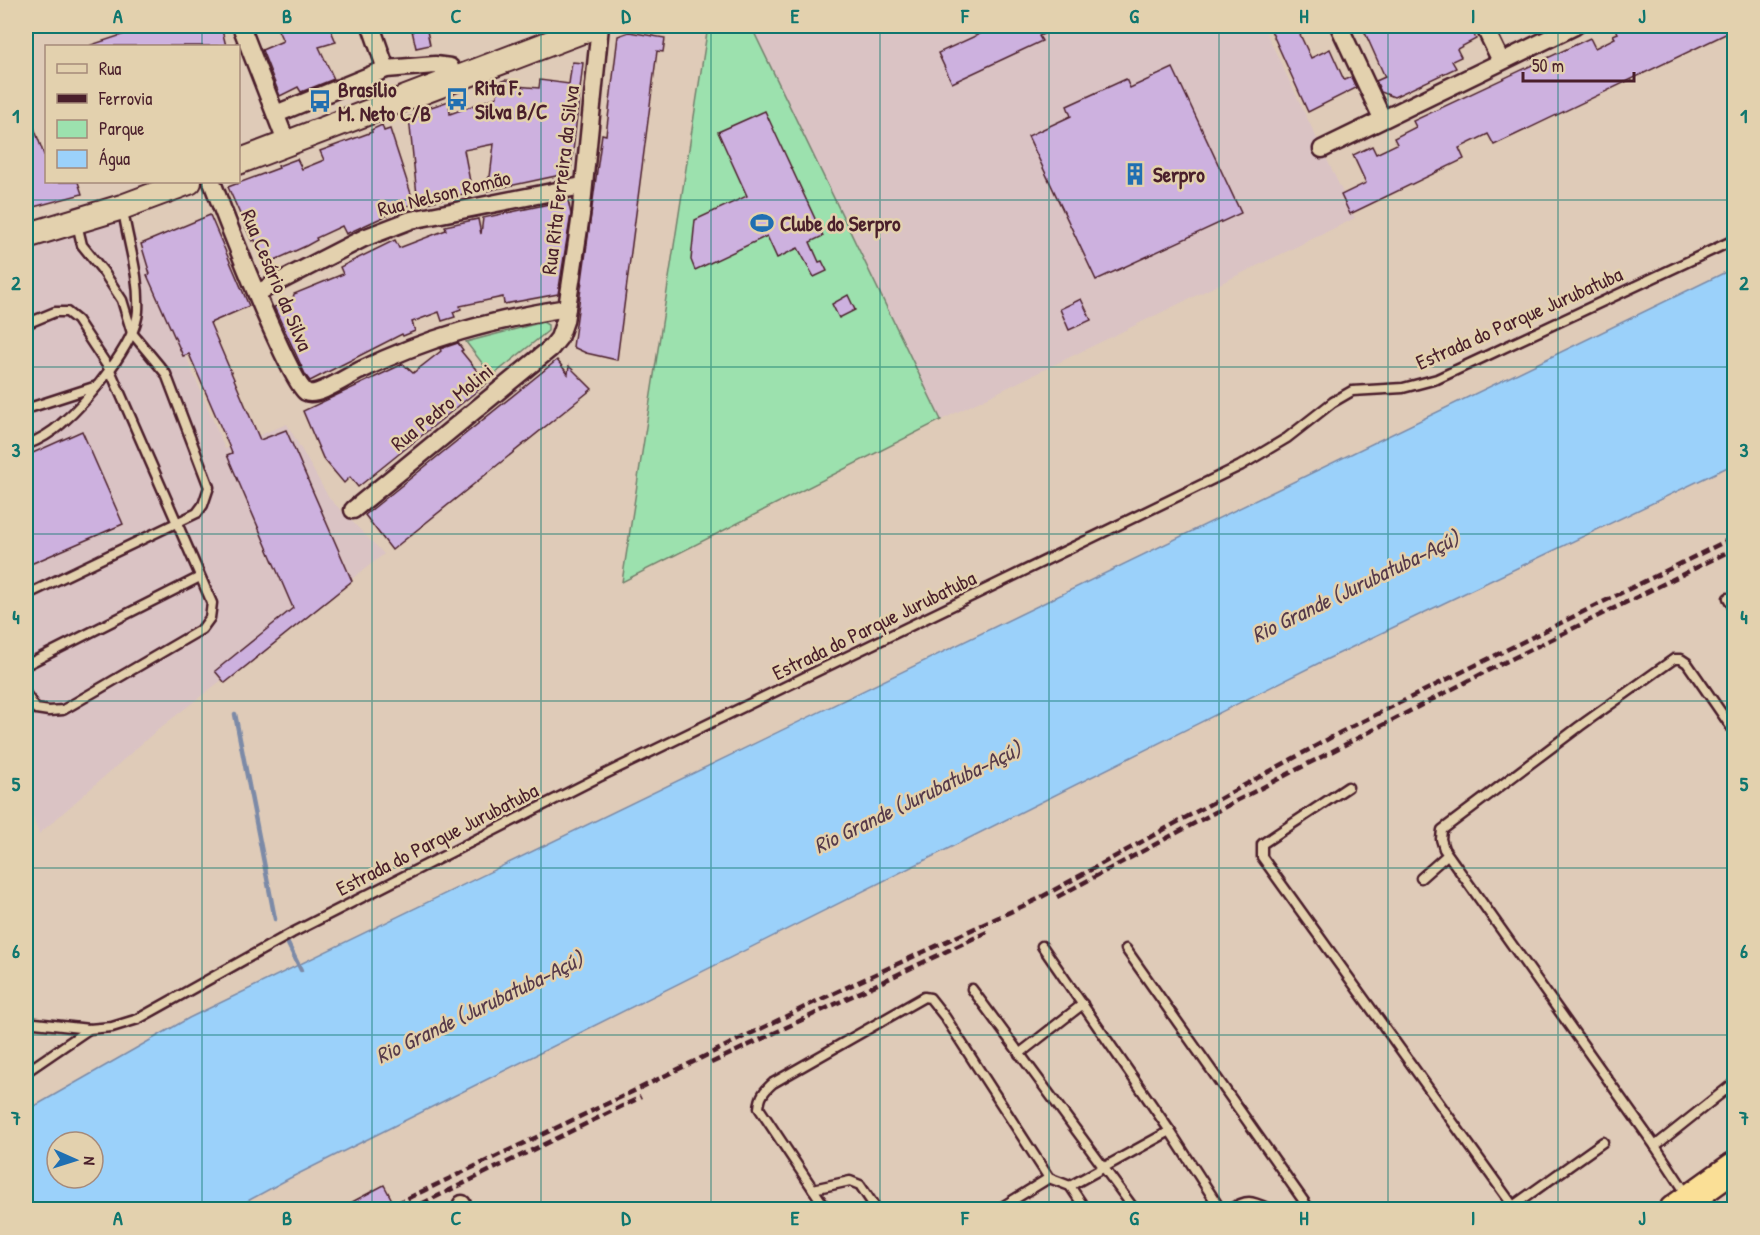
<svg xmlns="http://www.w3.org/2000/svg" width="1760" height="1235" font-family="'Patrick Hand',sans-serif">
  <rect width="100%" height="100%" fill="#dfcbb8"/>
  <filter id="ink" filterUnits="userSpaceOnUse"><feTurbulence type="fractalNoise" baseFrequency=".0167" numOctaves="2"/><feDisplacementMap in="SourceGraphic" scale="12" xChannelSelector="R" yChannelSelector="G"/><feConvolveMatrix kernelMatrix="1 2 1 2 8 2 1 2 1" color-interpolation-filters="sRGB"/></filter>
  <g filter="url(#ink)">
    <g fill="#dac3c4">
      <path d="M751,26H1263L1355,218L941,420Z"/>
      <path d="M128,217L225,449L287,424L329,498L384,554L156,731L39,834L26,800V245Z"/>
    </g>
    <g fill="#9ce1ae" stroke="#73806c" stroke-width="1.5">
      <path d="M708,26H751L941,420L622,582Z"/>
      <path d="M543,322L548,325V331L492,376L466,342Z"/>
    </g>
    <path fill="#9bd1fa" stroke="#7b8aa7" stroke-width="1.5" fill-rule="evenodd" d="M1734,268V464L1319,663L290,1178L233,1209H26V1111L189,1018ZM57,1142H93V1178H57Z"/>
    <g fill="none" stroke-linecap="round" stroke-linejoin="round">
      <g stroke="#7b8aa7" stroke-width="4.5">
        <path d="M235,714L275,919"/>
        <path d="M286,940L301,970"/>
      </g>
    </g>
    <g fill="#cdb1df" stroke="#4a1f2b" stroke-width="1.5">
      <path d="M149,26H221L226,46H92L91,45Z"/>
      <path d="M276,26H329L336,42L319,47L334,79L301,92L298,87L280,96L262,50L283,41Z"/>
      <path d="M411,26H426L430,45L416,48Z"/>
      <path d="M997,26H1061L1039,36L1042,41L952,83L938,53Z"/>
      <path d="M1269,26H1296L1311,58L1330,49L1344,80L1351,77L1356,88L1308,112Z"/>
      <path d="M1362,26H1470L1476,39L1457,49L1461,57L1452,61L1456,68L1394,97L1381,92L1376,81L1385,77Z"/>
      <path d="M1614,26H1734V30L1494,145L1488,134L1459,148L1464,159L1350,214L1341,195L1366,183L1353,155L1372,146L1376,154L1397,144L1394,138L1416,127L1413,121L1590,38L1595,48L1615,38L1613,35L1618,33Z"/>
      <path d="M629,32L665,38L663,52L657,51L617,360L586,353L573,347L602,134L606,135L618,36Z"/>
      <path d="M572,62L583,63L571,169L566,168L565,174L486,191L488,177H490L494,144L464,150L472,192L418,205L409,117L423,116L422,110L449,101L450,114L497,97L499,82L505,80L516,81V86L539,88L540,80L569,84Z"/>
      <path d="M1173,68L1241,213L1096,280L1028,136L1071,116L1067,106L1126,79L1130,88Z"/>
      <path d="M26,108H27L44,155L46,154V182H78L82,194L26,209Z"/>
      <path d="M765,111L823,236L810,242L819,262L822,261L827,271L814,277L798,248L777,258L767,236L695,270L691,260L695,220L747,196L718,132Z"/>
      <path d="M382,125L384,131L390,129L414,203L346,234L342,226L316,238L317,240L306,246L266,264L255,240L252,241L228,187L279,168L278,166L297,159L302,169L324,160L320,151L372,132L371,130Z"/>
      <path d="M568,200L571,214L558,294L504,304L503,297L460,306L461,309L453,312L455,317L442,321L439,312L412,322L415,331L403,336L402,334L310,381L306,376L274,307L293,298L294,294L343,274L340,267L395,240L399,248L446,230L445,226L478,219L481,234L483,218Z"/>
      <path d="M210,215L249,306L210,323L260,440L286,430L352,581L225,683L215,671L293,608L227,455L232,453L189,354L183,356L147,275L150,274L141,244Z"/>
      <path d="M848,295L855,310L839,318L832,304Z"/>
      <path d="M1081,299L1091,320L1069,330L1060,309Z"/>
      <path d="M458,343L463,350L461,351L487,383L358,487L350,477L344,483L323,458L303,411L403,364L413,373L441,351L440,349Z"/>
      <path d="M557,360L568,374L569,366L592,389L392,550L365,515Z"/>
      <path d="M82,431L123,524L26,566V456Z"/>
      <path d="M384,1185L393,1202L379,1209H339Z"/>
    </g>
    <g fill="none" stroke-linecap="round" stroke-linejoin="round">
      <g stroke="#4a1f2b" stroke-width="13">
        <g id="service">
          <path d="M26,324L55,312H67L77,320L110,370L212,603L210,618L202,629L63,710L49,711L36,709L26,694"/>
          <path d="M26,409L97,386"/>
          <path d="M26,445C39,440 50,434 61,424C86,403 136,344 138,311C140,277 128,243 123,210"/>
          <path d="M26,595L197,513L203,505L209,487L166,374L132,333L122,300L103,271L82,245L77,224"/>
          <path d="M1728,598L1734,608"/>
          <path d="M26,665L200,577"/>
          <path d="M1348,787L1262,844V857L1516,1210"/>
          <path d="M1421,878L1447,855"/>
          <path d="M1042,946L1170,1131"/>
          <path d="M1126,949L1310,1210"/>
          <path d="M972,989L1135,1210"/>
          <path d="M26,1022L89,1029L112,1027L138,1019L292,933L599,777L1240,466L1287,438L1333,402L1352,391L1403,388L1437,379L1734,240"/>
          <path d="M1019,1054L1083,1004"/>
          <path d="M26,1072L89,1029"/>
          <path d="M1655,1146L1444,849L1441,839L1442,830L1580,726L1674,659H1681L1687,663L1734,731"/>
          <path d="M1070,1186L1170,1131L1221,1210"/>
          <path d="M813,1189L850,1181L860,1185L877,1210"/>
          <path d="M1688,1196L1655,1146L1734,1083"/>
          <path d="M1513,1206L1603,1142"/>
          <path d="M827,1210L759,1108C760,1096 764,1091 773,1083L924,997L930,998L945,1017L1049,1178"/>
          <path d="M997,1210L1049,1178L1070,1186L1086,1210"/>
          <path d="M1229,1210C1248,1198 1252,1201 1271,1210"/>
        </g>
      </g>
      <g stroke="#4a1f2b" stroke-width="21">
        <g id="minor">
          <path d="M241,26L287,144"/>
          <path d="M371,26L386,69"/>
          <path d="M1339,26L1382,118"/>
          <path d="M1484,26L1501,61"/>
          <path d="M276,114L386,69L435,65L450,67"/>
          <path d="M1322,149L1575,26"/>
          <path d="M212,182C223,211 289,382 306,392C316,398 348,376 359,371C428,337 492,320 567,308"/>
          <path d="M257,293L364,238L411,220L582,186"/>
          <path d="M353,510L551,348L559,338L565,321L581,215L600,26"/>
          <path d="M462,1204L464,1210"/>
        </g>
      </g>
      <g stroke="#4a1f2b" stroke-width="28">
        <g id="secondary">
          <path d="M238,162L595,26"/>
          <path d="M26,236L122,207L189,182"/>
        </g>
      </g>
      <g stroke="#4a1f2b" stroke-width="33">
        <path id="trunk" d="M1674,1210L1734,1167"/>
      </g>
      <use href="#service" stroke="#e3d1ae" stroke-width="8"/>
      <use href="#minor" stroke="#e3d1ae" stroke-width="16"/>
      <use href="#secondary" stroke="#e3d1ae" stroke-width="24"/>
      <use href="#trunk" stroke="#fadf96" stroke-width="28"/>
      <g stroke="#4a1f2b" stroke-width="4.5" stroke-dasharray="9 4.5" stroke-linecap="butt">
        <path d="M1057,897L1238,800L1495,667L1734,549"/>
        <path d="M711,1063L987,932"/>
        <path d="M383,1210L638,1089L817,1001L1036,900L1341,732L1734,537"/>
        <path d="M409,1210L641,1097"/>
      </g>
    </g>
  </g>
  <path fill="none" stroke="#0f766e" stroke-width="1.5" stroke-opacity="0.55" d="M202,26V46M372,26V1210M541,26V1210M711,26V1210M880,26V1210M1049,26V1210M1219,26V1210M1388,26V1210M1558,26V1210M202,182V1210M26,200H1734M26,367H1734M26,534H1734M26,701H1734M26,868H1734M26,1035H1734"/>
  <defs>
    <g id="bus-bare" transform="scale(1.8)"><path d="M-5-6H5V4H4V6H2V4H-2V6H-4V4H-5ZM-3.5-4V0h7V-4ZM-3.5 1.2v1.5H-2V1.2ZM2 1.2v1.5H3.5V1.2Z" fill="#1f6fb2" stroke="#e3d1ae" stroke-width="2.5" paint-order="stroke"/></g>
    <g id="building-bare" transform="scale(1.8)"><path d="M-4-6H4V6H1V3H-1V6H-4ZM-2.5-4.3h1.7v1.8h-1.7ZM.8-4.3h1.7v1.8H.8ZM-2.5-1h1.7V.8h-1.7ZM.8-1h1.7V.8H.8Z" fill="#1f6fb2" stroke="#e3d1ae" stroke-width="2.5" paint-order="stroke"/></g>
    <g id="stadium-bare" transform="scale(1.8)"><path d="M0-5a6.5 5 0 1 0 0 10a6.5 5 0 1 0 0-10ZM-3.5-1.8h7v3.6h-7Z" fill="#1f6fb2" stroke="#e3d1ae" stroke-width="2.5" paint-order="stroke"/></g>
  </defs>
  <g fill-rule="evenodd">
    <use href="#bus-bare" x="457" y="99"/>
    <use href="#bus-bare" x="320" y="101"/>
    <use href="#building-bare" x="1135" y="174"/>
    <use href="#stadium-bare" x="762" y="223"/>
  </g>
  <g text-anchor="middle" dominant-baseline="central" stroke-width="5" stroke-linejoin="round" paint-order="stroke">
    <g font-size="21" font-weight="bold" fill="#4a1f2b" stroke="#e3d1ae" text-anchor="start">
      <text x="475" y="87">Rita F.<tspan x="475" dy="24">Silva B/C</tspan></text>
      <text x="338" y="89">Brasílio<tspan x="338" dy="24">M. Neto C/B</tspan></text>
      <text x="1153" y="174">Serpro</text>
      <text x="780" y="223">Clube do Serpro</text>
    </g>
    <g font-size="21" fill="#4a1f2b" stroke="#e3d1ae">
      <text transform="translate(560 180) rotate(-83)">Rua Rita Ferreira da Silva</text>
      <text transform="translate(444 193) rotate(-14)">Rua Nelson Romão</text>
      <text transform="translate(277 280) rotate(67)">Rua Cesário da Silva</text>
      <text transform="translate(1519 318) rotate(-24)">Estrada do Parque Jurubatuba</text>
      <text transform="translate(442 407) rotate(-39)">Rua Pedro Molini</text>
      <text transform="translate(874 625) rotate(-26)">Estrada do Parque Jurubatuba</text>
      <text transform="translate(437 839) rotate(-27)">Estrada do Parque Jurubatuba</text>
    </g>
    <g font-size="22" font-style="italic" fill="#563a4a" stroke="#e3d1ae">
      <text transform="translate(1355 586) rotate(-26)">Rio Grande (Jurubatuba-Açú)</text>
      <text transform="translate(917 797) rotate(-26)">Rio Grande (Jurubatuba-Açú)</text>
      <text transform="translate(479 1007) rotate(-26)">Rio Grande (Jurubatuba-Açú)</text>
    </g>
  </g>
  <rect width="1760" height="1235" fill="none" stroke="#e3d1ae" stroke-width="66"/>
  <rect x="45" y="45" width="195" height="138" fill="#e3d1ae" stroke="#a68a7a" stroke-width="1.5"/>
  <rect x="57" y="64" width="30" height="9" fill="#e3d1ae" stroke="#a68a7a" stroke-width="1.5"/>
  <text x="99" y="75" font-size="18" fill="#4a1f2b">Rua</text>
  <rect x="57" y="94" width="30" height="9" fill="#4a1f2b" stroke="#a68a7a" stroke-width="1.5"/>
  <text x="99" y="105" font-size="18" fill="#4a1f2b">Ferrovia</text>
  <rect x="57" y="120" width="30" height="18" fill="#9ce1ae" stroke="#a68a7a" stroke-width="1.5"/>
  <text x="99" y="135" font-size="18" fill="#4a1f2b">Parque</text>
  <rect x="57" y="150" width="30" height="18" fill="#9bd1fa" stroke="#a68a7a" stroke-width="1.5"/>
  <text x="99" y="165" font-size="18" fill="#4a1f2b">Água</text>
  <g transform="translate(75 1160) rotate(93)"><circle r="28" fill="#e3d1ae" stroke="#a68a7a" stroke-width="1.5"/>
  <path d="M0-4.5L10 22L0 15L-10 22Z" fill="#1f6fb2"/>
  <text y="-9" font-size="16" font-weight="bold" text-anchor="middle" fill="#4a1f2b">N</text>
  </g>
  <path d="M1523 72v9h111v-9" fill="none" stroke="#4a1f2b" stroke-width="3"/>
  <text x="1532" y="72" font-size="18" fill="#4a1f2b" stroke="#e3d1ae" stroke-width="4.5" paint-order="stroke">50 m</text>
  <rect x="33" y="33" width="1694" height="1169" fill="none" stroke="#0f766e" stroke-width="2"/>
  <g font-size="20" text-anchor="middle" font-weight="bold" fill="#0f766e">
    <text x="118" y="23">A</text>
    <text x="287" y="23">B</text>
    <text x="456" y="23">C</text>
    <text x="626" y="23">D</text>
    <text x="795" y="23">E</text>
    <text x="965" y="23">F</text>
    <text x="1134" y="23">G</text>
    <text x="1304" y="23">H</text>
    <text x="1473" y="23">I</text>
    <text x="1642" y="23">J</text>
    <text x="16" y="123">1</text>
    <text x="1744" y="123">1</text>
    <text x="16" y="290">2</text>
    <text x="1744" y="290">2</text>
    <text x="16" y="457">3</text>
    <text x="1744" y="457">3</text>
    <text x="16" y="624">4</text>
    <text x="1744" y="624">4</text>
    <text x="16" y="791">5</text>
    <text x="1744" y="791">5</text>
    <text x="16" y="958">6</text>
    <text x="1744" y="958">6</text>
    <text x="16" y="1125">7</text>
    <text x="1744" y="1125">7</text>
    <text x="118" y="1225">A</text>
    <text x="287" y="1225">B</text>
    <text x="456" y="1225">C</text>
    <text x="626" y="1225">D</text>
    <text x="795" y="1225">E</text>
    <text x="965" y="1225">F</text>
    <text x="1134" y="1225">G</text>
    <text x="1304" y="1225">H</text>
    <text x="1473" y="1225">I</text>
    <text x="1642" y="1225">J</text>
  </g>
</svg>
